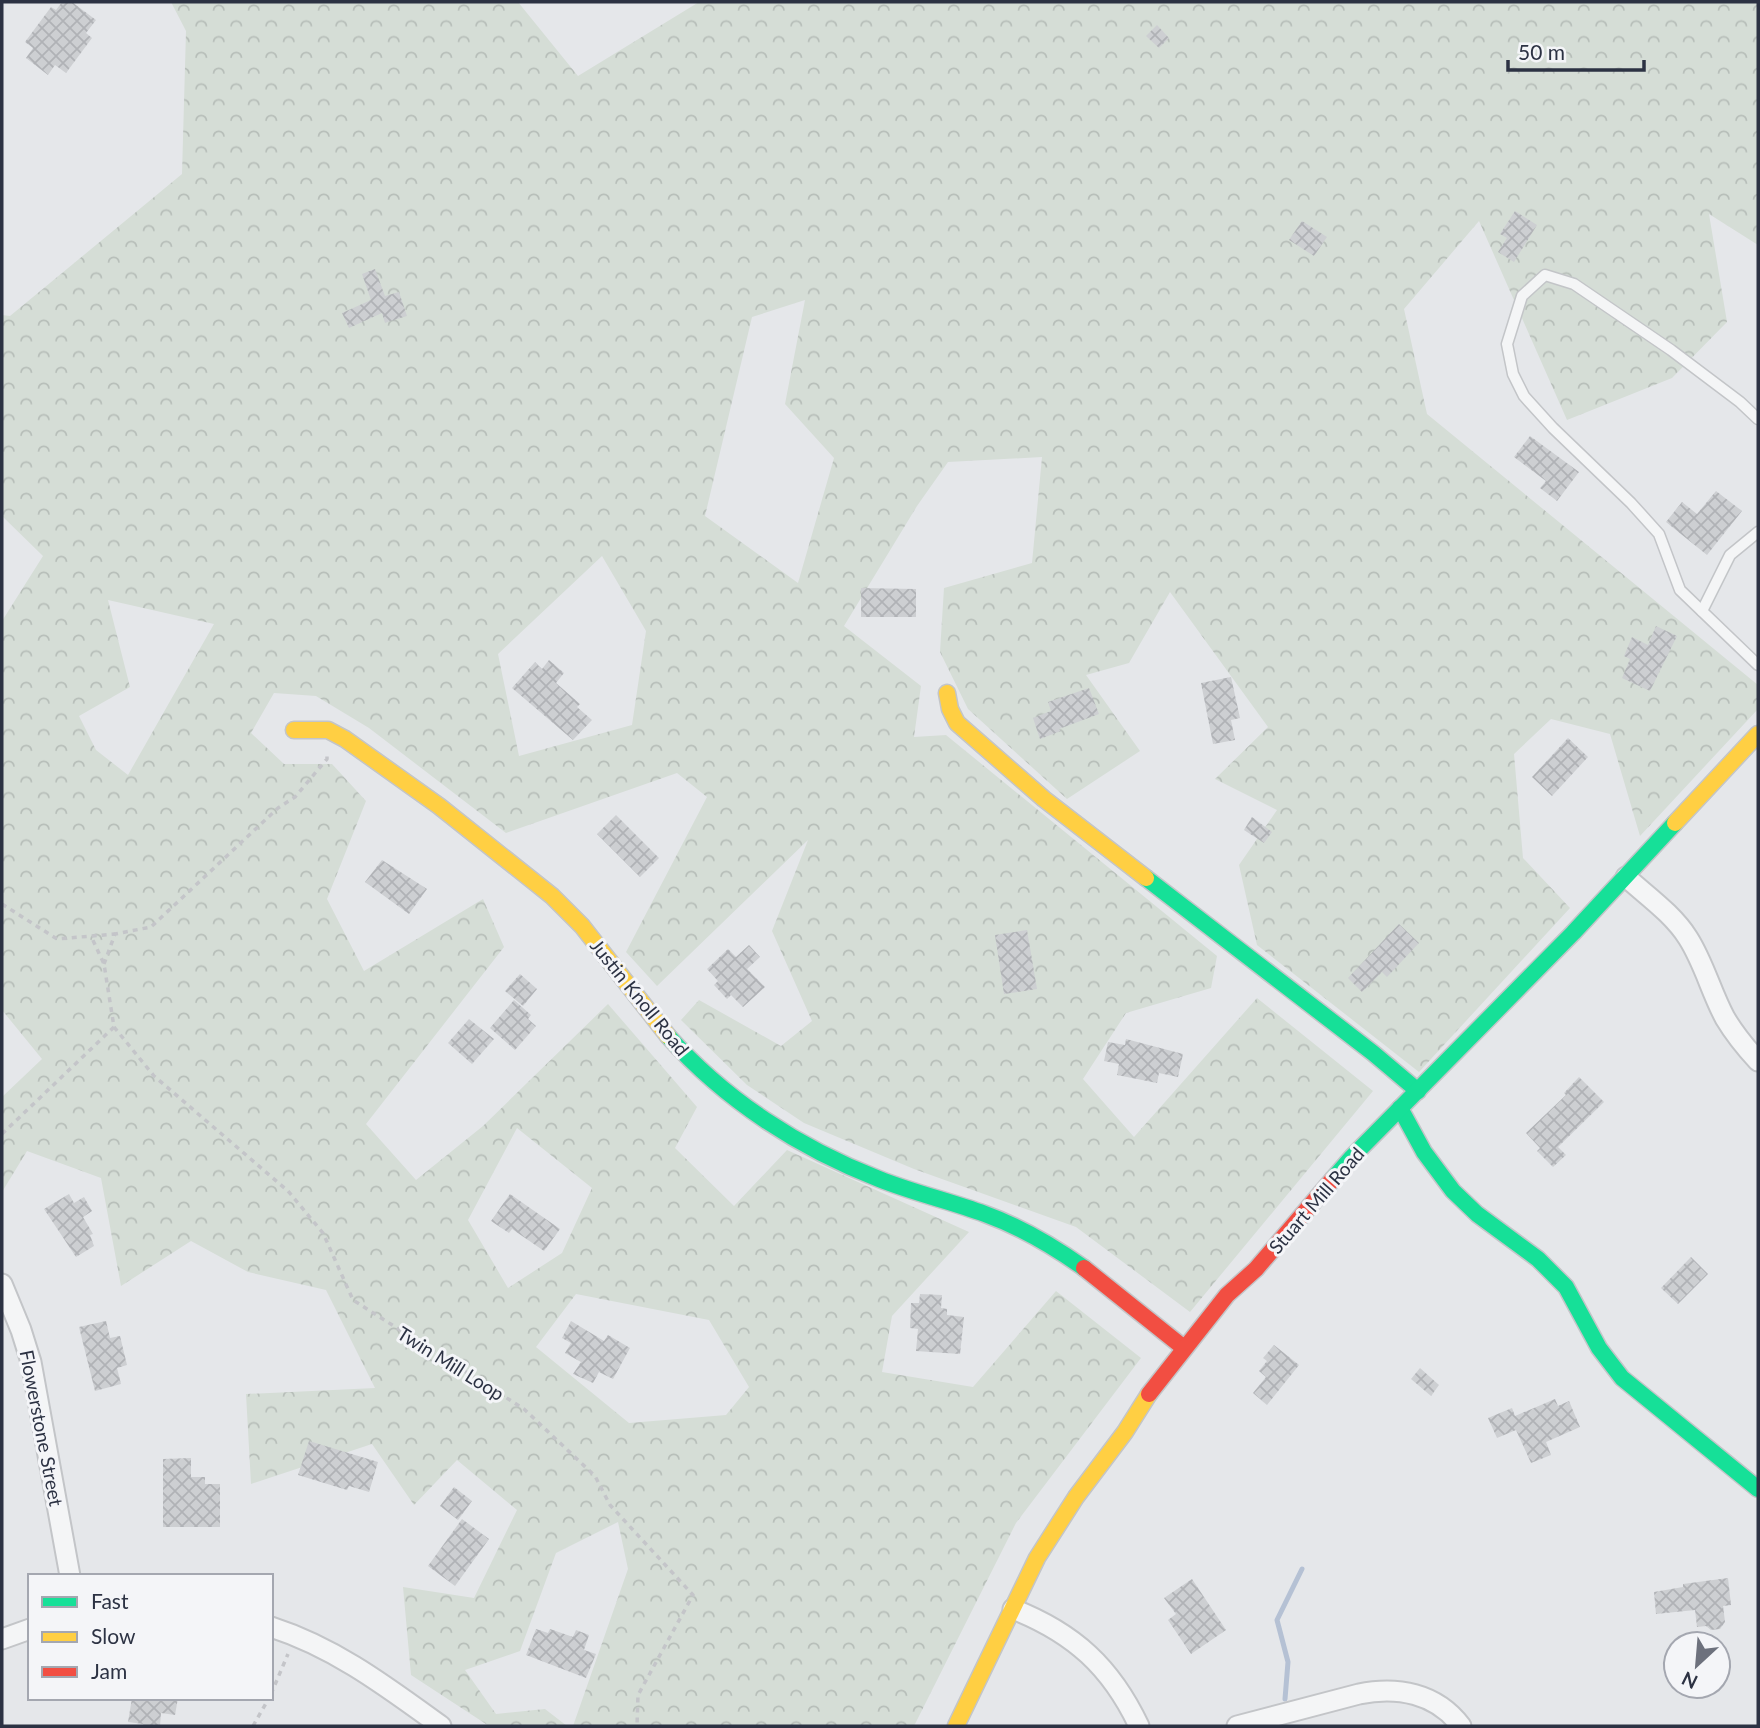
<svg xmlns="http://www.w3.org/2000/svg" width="1760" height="1728" font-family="Lato,sans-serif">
  <defs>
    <pattern id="forest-crowns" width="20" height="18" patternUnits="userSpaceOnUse" patternTransform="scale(1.75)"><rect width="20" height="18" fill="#d5ddd6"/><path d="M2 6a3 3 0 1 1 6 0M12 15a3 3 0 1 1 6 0" fill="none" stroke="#b7beb9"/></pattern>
    <pattern id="building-cross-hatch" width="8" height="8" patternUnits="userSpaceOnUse" patternTransform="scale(1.75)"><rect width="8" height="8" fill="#cdcfd2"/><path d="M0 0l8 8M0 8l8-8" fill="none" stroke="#b0b2b6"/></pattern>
  </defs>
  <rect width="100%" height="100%" fill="#e5e7ea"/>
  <path fill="url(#forest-crowns)" fill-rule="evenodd" d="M171,2H518L578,76L699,2H1758V245L1709,214L1727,322L1672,378L1567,420L1479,221L1404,309L1427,414L1758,685V709L1640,836L1610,734L1551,719L1514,754L1523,858L1570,908L1419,1072L1257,945L1239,865L1277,810L1215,779L1268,727L1170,592L1129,663L1086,675L1140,751L1067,799L968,709L940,652L944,588L1032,563L1042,457L948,462L917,506L844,626L921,686L914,737L946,735L1217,956L1211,988L1126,1013L1083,1079L1134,1137L1257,998L1373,1091L1190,1312L1076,1227L914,1169L804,1123L747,1085L681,1020L699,1000L781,1046L812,1021L772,931L808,840L657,986L626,952L707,797L677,773L506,833L369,728L316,696L274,693L251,733L284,764H332L366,801L327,899L364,971L483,899L504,947L366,1124L416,1180L483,1126L608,1004L697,1107L675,1148L734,1206L787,1150L969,1232L892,1316L882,1372L973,1387L1056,1291L1141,1358L1016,1523L914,1726H573L628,1569L618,1522L556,1553L520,1651L465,1670L496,1714L545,1709L567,1726H489L411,1675L403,1587L474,1598L517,1510L457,1460L414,1505L372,1444L251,1484L246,1394L375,1388L326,1290L248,1272L191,1241L121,1286L101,1178L27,1151L2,1192V1097L42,1059L2,1010V621L43,556L2,516V315L10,316L182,174L186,31ZM805,300L785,404L834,458L798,583L705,516L752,317ZM602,556L646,631L632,725L519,756L498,654ZM108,600L214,624L128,775L96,750L79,716L130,687ZM517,1128L592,1188L562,1253L508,1288L468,1220ZM576,1294L709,1320L749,1387L726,1415L629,1423L536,1347Z"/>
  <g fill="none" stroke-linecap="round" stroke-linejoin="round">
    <path stroke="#b5c1d4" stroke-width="5" d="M1285,1699L1288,1662L1277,1620L1302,1569"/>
  </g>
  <g fill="url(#building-cross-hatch)">
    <path d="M62,2H72L96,20L86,33L92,38L66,73L55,65L48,75L26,58L33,48L25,42L51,7L56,10Z"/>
    <path d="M1157,25L1169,38L1159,48L1146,36Z"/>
    <path d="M1515,211L1537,225L1514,262L1498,252L1507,238L1500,234Z"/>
    <path d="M1302,221L1327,237L1314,256L1289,240Z"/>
    <path d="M375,269L385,296L399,292L407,316L394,320L395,322L393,320L385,323L382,313L349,328L342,313L371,300L362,274Z"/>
    <path d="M1530,436L1579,472L1557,501L1540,488L1546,481L1514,457Z"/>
    <path d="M1716,491L1742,511L1707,555L1666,522L1682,502L1697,514Z"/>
    <path d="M861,588L916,589V617H861Z"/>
    <path d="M1656,626L1677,636L1650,691L1622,678L1630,659L1624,656L1632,637L1648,645Z"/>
    <path d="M549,660L564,673L556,683L580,704L577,707L592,720L573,740L512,688L535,662L542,669Z"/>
    <path d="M1231,677L1240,718L1231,720L1235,740L1213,744L1201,683Z"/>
    <path d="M1089,688L1099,714L1059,729L1061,731L1040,739L1033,718L1051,711L1048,702Z"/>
    <path d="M1568,738L1588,757L1552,796L1532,777Z"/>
    <path d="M616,815L659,858L640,877L597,834Z"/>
    <path d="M1252,817L1272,832L1264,843L1244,830Z"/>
    <path d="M382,860L427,889L409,914L365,882Z"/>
    <path d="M1399,924L1419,943L1387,977L1382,972L1362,992L1348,978Z"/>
    <path d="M1027,930L1037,989L1004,994L995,935Z"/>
    <path d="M749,945L760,957L747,969L765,987L743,1007L731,995L727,999L714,985L718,981L707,969L728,949L736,957Z"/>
    <path d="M520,974L537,989L523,1006L505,991Z"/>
    <path d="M514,1000L531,1015L528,1019L536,1026L515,1050L490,1028Z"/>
    <path d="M469,1019L494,1039L472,1064L448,1043Z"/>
    <path d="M1126,1039L1183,1054L1178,1077L1159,1073L1157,1083L1117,1075L1119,1064L1104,1061L1108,1042L1125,1045Z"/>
    <path d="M1579,1077L1604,1102L1558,1147L1566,1155L1553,1167L1537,1151L1540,1148L1526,1133L1566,1095L1564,1093Z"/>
    <path d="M69,1194L74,1203L84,1197L92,1211L83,1217L93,1234L90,1235L94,1246L76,1257L44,1209Z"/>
    <path d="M510,1194L560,1229L544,1251L512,1229L509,1233L491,1221Z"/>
    <path d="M1691,1257L1708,1274L1678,1304L1661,1288Z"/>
    <path d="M920,1294L942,1295L941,1308L947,1309V1315L964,1317L960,1354L916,1351L918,1329L910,1328L911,1303H919Z"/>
    <path d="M106,1321L110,1338L120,1336L127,1365L117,1368L121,1384L95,1391L79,1327Z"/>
    <path d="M571,1321L604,1341L608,1335L630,1348L613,1379L599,1372L593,1383L573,1374L581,1362L565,1353L571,1343L562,1338Z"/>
    <path d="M1274,1345L1299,1365L1267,1405L1253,1393L1266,1377L1259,1371L1267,1361L1263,1358Z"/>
    <path d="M1420,1368L1439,1385L1431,1396L1411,1379Z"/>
    <path d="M1555,1399L1558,1406L1569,1401L1580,1427L1546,1442L1551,1455L1531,1463L1516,1430L1497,1438L1488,1418L1512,1408L1515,1416Z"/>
    <path d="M309,1441L378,1462L369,1492L349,1486L347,1490L298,1475Z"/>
    <path d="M191,1458V1477H205V1484H220V1527H163V1459Z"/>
    <path d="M454,1487L472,1501L458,1520L440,1506Z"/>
    <path d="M462,1519L489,1539L455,1586L428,1566Z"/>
    <path d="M1728,1578L1731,1605L1723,1606L1725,1622L1720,1629L1711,1630L1706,1626L1697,1627L1695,1610L1656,1614L1654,1592L1683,1587V1584Z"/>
    <path d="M1192,1579L1226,1630L1191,1654L1168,1620L1176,1614L1164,1598Z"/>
    <path d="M536,1629L548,1633L550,1629L573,1637L576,1630L589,1635L584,1650L596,1654L586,1678L526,1655Z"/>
    <path d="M132,1698H178L175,1715L161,1713L160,1726H145L143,1724L128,1722Z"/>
  </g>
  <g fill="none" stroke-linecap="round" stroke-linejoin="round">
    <g stroke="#c3c5c8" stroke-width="13">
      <g id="lane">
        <path d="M1758,419L1740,402L1671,350L1574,284L1545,275L1522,296L1507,344L1513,374L1524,396L1553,428L1631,503L1659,534L1680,590L1758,665"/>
        <path d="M1702,611L1730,555L1758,532"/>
      </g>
    </g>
    <g stroke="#c3c5c8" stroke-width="23">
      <g id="street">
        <path d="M1626,877C1647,896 1673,914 1688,938C1704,963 1711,992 1725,1018C1734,1033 1746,1048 1758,1061"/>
        <path d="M2,1284L21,1330L31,1362L70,1576"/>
        <path d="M1013,1609C1074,1633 1111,1667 1139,1726"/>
        <path d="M271,1627C336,1648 387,1687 441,1726"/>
        <path d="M2,1639L30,1629"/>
        <path d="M1237,1726L1359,1694C1397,1686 1436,1693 1461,1726"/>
      </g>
    </g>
    <g stroke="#c3c5c8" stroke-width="19">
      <g id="fast">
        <path d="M1146,878L1373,1053L1418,1091"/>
        <path d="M668,1036C725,1100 799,1148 879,1179C914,1193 950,1201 985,1214C1021,1227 1053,1246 1084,1268"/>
        <path d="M1400,1108L1424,1152L1453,1191L1477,1214L1538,1259L1566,1287L1599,1348L1622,1378L1758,1489"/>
        <path d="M1333,1179L1352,1157L1573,933L1675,823"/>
      </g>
    </g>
    <g stroke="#c3c5c8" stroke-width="19">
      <g id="slow">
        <path d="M947,693L950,709L957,723L1044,799L1146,878"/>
        <path d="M294,730H328L345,739L439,806L552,896L582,926L668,1036"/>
        <path d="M1675,823L1758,734"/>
        <path d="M956,1726L1037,1558L1076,1497L1125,1432L1149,1394"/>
      </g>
    </g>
    <g stroke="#c3c5c8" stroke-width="19">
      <g id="jam">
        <path d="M1084,1268L1184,1348"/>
        <path d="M1149,1394L1227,1295L1256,1269L1333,1179"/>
      </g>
    </g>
    <g stroke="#c4c5c9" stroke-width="3.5" stroke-dasharray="5 5" stroke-linecap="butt">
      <path d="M2,904L57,939L115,934"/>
      <path d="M104,964L115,934L151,927L278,808L295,797L327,759V755"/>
      <path d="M114,1027L154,1076L288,1191L323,1233L353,1300L524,1409L595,1476L610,1505L693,1595L638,1695L637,1726"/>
      <path d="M2,1134L114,1027L104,964L91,936"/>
      <path d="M271,1694L288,1654"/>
      <path d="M253,1726L269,1698"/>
    </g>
    <use href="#lane" stroke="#f4f5f6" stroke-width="10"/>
    <use href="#street" stroke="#f4f5f6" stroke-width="19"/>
    <use href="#fast" stroke="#16e098" stroke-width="16"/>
    <use href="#slow" stroke="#ffcf43" stroke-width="16"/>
    <use href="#jam" stroke="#f24e42" stroke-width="16"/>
  </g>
  <g text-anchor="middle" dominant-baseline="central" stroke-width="6" stroke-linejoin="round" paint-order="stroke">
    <g font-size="19" fill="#2c3243" stroke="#f4f5f8">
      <text transform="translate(640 997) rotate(51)">Justin Knoll Road</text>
      <text transform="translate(1316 1200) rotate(-49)">Stuart Mill Road</text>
      <text transform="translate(451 1363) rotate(32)">Twin Mill Loop</text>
      <text transform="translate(42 1428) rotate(79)">Flowerstone Street</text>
    </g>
  </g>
  <rect width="1760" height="1728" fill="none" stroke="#2c3243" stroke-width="7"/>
  <rect x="28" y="1574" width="245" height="126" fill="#f4f5f8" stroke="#a4a7b0" stroke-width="2"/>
  <rect x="42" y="1597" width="35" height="10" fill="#16e098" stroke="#a4a7b0" stroke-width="2"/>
  <text x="91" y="1609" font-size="21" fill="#2c3243">Fast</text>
  <rect x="42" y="1632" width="35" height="10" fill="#ffcf43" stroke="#a4a7b0" stroke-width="2"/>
  <text x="91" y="1644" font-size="21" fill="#2c3243">Slow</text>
  <rect x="42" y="1667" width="35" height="10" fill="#f24e42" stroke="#a4a7b0" stroke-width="2"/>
  <text x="91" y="1679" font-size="21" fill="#2c3243">Jam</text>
  <g transform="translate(1697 1665) rotate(206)"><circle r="33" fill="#f4f5f8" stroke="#a4a7b0" stroke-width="2"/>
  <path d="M0-5L12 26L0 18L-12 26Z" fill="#6d717d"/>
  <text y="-10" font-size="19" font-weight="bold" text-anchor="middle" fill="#2c3243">N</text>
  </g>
  <path d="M1508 60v10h136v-10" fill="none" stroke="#2c3243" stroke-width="3.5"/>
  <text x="1518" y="60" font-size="21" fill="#2c3243" stroke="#f4f5f8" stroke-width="5" paint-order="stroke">50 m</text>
</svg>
